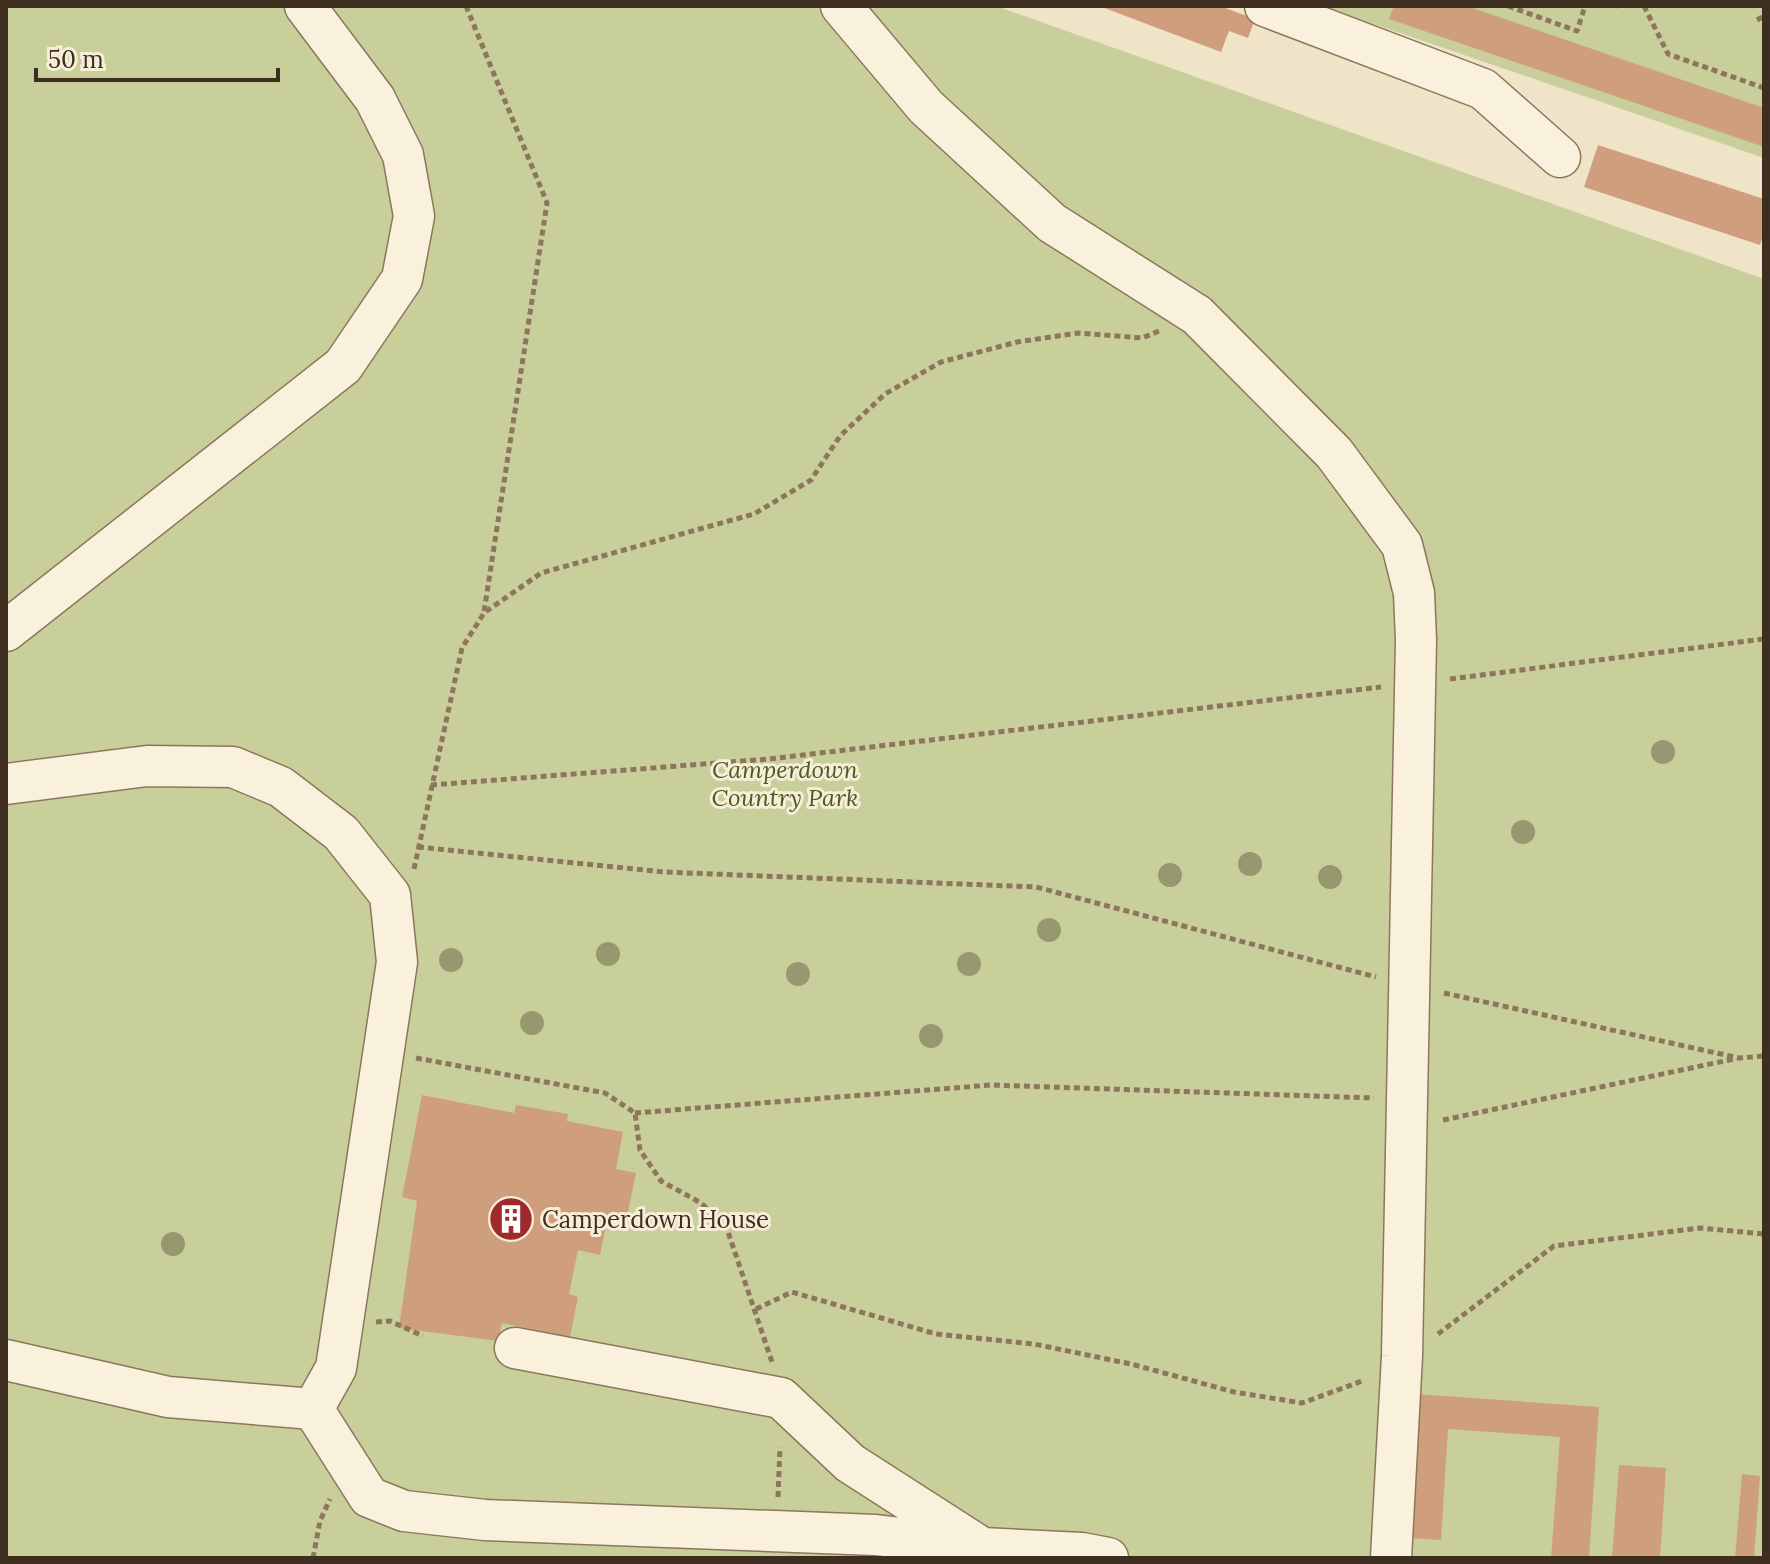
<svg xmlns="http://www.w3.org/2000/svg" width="1770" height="1564" font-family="Lora,serif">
  <rect width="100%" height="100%" fill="#f0e4c8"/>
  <g fill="#c9cf9b">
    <path d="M6,6H996L1764,279V1558H6Z"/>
    <path d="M1287,6H1764V158L1333,10L1328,21Z"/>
  </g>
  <g fill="#cf9f7d">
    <path d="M1099,6H1220L1255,19L1248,38L1229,31L1221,52Z"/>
    <path d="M1394,6H1467L1764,108V147L1389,19Z"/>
    <path d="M1598,145L1764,199V232L1760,245L1584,187Z"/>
    <path d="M422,1095L514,1113L516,1105L568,1114L567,1121L623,1132L616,1169L636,1173L626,1221L608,1217L600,1255L578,1250L569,1294L578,1297L570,1337L502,1323L498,1341L399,1328L417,1201L402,1197Z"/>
    <path d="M1416,1394L1599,1407L1589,1558H1551L1560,1437L1448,1429L1441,1540L1406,1538Z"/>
    <path d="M1619,1465L1666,1468L1660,1558H1612Z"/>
    <path d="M1742,1474L1760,1476L1754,1558H1735Z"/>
  </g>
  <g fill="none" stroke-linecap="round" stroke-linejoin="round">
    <g stroke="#8d765c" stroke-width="43">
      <g id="minor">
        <path d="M841,6L926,107L1052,223L1197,315L1334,453L1402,545L1414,593L1416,640L1402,1356L1391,1558"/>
        <path d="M1265,6L1483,89L1560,157"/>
        <path d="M6,631L343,366L402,279L414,216L403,155L375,99L305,6"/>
        <path d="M6,784L147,766L233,767L281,787L341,833L390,895L397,962L336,1368L313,1409"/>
        <path d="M515,1348L781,1398L850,1463L976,1544"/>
        <path d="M6,1360L168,1397L313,1409"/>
        <path d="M313,1409L369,1497L404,1511L485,1520L876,1535L982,1548L1082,1553L1108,1558"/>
      </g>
    </g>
    <g stroke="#8d765c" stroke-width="5" stroke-dasharray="6 4" stroke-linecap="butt">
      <path d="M466,6L547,203L484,612"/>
      <path d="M1508,6L1577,31L1585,6"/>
      <path d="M1617,6H1618"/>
      <path d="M1644,6L1668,54L1764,88"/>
      <path d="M1757,20L1764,16"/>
      <path d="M1450,679L1764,639"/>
      <path d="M431,785L769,759L1381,687"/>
      <path d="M418,847L664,872L1036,887L1376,977"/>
      <path d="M414,869L462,648L484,613L541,573L754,514L811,480L840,436L885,394L941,362L1017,342L1078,333L1142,338L1159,331"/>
      <path d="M1444,993L1739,1058L1764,1056"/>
      <path d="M416,1058L605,1093L635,1113L640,1150L661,1181L701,1203L726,1226L772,1362"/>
      <path d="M635,1113L991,1085L1374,1098"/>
      <path d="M1443,1120L1734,1059"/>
      <path d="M756,1309L792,1292L936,1334L1034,1344L1131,1364L1234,1392L1302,1403L1365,1380"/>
      <path d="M376,1322L390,1321L423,1336"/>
      <path d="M1438,1334L1554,1246L1700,1228L1764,1234"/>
      <path d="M778,1497L780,1447"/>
      <path d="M313,1558L320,1521L330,1499"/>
    </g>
    <use href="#minor" stroke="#faf1dc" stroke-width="40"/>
  </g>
  <g fill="#96986f">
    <circle cx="1663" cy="752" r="12"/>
    <circle cx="1523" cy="832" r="12"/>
    <circle cx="1250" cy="864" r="12"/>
    <circle cx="1170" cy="875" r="12"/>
    <circle cx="1330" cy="877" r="12"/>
    <circle cx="1049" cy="930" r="12"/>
    <circle cx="608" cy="954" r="12"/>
    <circle cx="451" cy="960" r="12"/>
    <circle cx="969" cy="964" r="12"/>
    <circle cx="798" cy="974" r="12"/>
    <circle cx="532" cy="1023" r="12"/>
    <circle cx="931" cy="1036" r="12"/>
    <circle cx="173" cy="1244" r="12"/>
  </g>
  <defs>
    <g id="building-disc" transform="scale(2.3)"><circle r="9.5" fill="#9e2a2b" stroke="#f7eed8"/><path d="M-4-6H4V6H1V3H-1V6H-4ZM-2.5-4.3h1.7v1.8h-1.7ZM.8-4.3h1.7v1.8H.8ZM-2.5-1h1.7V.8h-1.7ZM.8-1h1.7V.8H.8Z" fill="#fff"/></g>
  </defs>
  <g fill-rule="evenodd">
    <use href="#building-disc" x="511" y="1219"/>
  </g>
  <g text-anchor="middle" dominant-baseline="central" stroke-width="6" stroke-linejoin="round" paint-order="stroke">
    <g font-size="24" font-style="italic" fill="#4d5a26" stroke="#f7eed8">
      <text x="785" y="769">Camperdown<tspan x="785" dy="28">Country Park</tspan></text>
    </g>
    <g font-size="24" fill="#3d2e20" stroke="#f7eed8" text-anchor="start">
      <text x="542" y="1219">Camperdown House</text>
    </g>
  </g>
  <rect width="1770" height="1564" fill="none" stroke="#3d2e20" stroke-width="16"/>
  <path d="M36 68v12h242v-12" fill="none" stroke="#3d2e20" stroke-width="4"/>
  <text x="48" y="68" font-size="24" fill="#3d2e20" stroke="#f7eed8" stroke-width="6" paint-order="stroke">50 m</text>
</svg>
